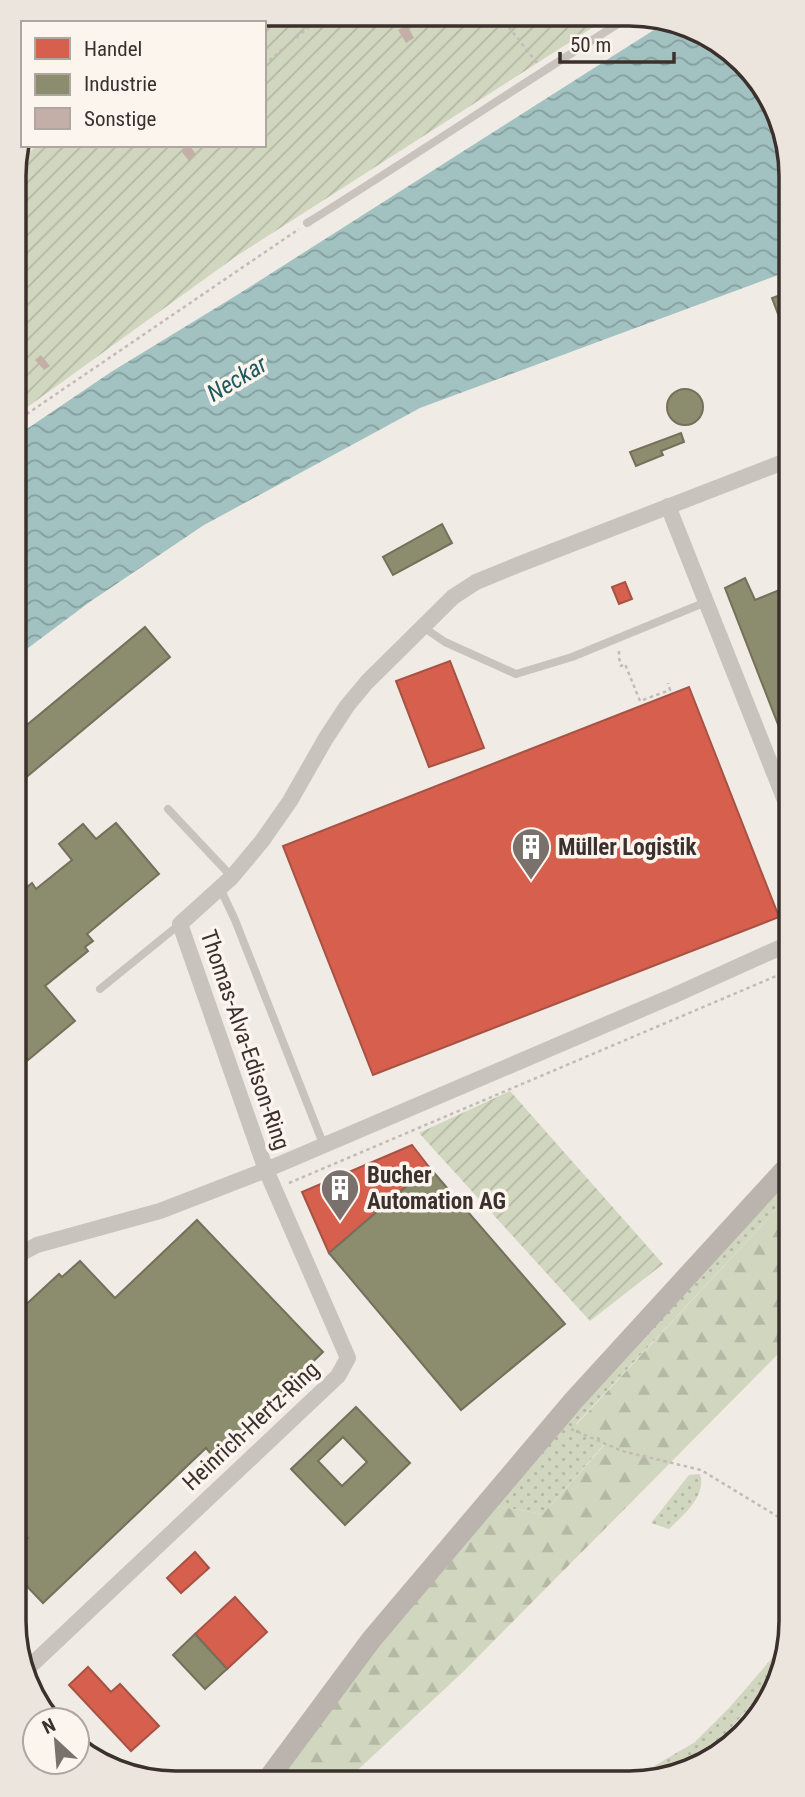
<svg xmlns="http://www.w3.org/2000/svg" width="805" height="1797" font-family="'Roboto Condensed',sans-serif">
  <defs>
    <pattern id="grass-dots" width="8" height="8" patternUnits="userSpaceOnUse" patternTransform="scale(1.75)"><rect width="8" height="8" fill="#d1d6bf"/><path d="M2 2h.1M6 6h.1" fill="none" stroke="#b4b8a4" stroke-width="1.8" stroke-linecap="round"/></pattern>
    <pattern id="forest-firs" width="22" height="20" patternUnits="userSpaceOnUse" patternTransform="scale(1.75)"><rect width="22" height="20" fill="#d1d6bf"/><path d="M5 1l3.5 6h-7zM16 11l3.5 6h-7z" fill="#b4b8a4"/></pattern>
    <pattern id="garden-furrows" width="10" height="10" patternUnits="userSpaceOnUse" patternTransform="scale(1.75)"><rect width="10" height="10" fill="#d1d6bf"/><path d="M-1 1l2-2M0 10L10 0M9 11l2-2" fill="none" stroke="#b4b8a4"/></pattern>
    <pattern id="water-waves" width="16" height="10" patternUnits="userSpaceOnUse" patternTransform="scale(1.75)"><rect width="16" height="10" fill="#a1c2c1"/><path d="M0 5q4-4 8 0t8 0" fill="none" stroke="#849e9d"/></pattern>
  </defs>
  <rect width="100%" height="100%" fill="#f0ebe5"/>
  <g fill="url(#grass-dots)">
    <path d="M789,1174V1196L576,1424L607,1441L543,1514L490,1505Z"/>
    <path d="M700,1474C707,1496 683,1515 669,1529L651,1523L689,1475Z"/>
    <path d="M786,1642L768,1686L708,1754L671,1777L634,1778L695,1742L730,1707Z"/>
  </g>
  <path fill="url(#forest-firs)" d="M789,1196L790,1342L464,1671L348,1779H275L375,1644L490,1505L543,1514L607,1442L576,1425Z"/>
  <g fill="url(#garden-furrows)">
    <path d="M177,14L609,17L235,257L15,416L14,167L37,145H264V23H133Z"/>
    <path d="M510,1091L663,1264L590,1321L419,1133Z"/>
  </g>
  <path fill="url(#water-waves)" d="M668,21L736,55L785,134L786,272L420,408L204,525L91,601L16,657L15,437L111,372L237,295Z"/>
  <g fill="#d6604d" stroke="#a85243" stroke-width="2">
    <path d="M625,582L632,599L619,604L612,587Z"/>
    <path d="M450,661L484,748L429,767L396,681Z"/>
    <path d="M689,687L779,917L373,1075L283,846Z"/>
    <path d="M412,1145L429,1167L329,1253L302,1192Z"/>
    <path d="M195,1552L209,1568L181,1593L167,1578Z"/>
    <path d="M235,1597L267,1632L227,1669L195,1634Z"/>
    <path d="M88,1667L111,1692L120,1684L159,1726L131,1751L69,1685Z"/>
  </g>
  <g fill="#8c8c6e" stroke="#74705a" stroke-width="2" fill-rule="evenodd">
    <path d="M786,293V335L772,298Z"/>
    <circle cx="685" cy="407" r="18"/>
    <path d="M681,433L684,442L661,451L663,455L636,466L630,452Z"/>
    <path d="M442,524L452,543L393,575L383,557Z"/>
    <path d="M745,578L755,600L787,587V724L779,727L725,588Z"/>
    <path d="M145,627L170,657L17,785L16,734Z"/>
    <path d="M116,823L159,874L87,934L93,941L85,947L88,951L45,986L75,1021L28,1060L17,1045V890L20,888L22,891L32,883L36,889L72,860L59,844L83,824L96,839Z"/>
    <path d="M429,1167L565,1324L461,1410L329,1253Z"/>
    <path d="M197,1220L323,1352L224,1447L221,1444L211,1454L206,1448L43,1603L19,1578V1547L28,1538L19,1528L18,1312L59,1274L62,1277L80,1261L115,1298Z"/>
    <path d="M356,1407L410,1463L345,1525L291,1469ZM343,1437L367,1462L342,1486L318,1461Z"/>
    <path d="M195,1634L227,1669L205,1689L173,1655Z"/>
  </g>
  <g fill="#c3afa7">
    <path d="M407,25L414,38L406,43L398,30Z"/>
    <path d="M189,145L196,154L189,161L181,151Z"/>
    <path d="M41,355L50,366L44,370L35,360Z"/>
  </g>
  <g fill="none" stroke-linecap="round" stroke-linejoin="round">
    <g stroke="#c2bbb6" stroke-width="2.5" stroke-dasharray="3.5 3.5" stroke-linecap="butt">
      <path d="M500,16L537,63"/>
      <path d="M264,65L323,15"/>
      <path d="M15,422L299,229"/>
      <path d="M619,651V658L621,666L625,664L640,701L670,690L668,683"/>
      <path d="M289,1183L788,971"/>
      <path d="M571,1429L622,1451L701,1470L790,1524"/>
    </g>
    <g stroke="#c9c3be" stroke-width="8">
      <path d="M307,223C415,156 521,84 629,17"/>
      <path d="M423,627L445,642L516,674L572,657L706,602"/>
      <path d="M168,809L232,877"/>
      <path d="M220,888L235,920L324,1146"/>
      <path d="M100,989L180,924"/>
    </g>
    <g stroke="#c9c3be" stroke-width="16">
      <path d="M668,506L788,808"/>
      <path d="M18,1255L37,1245L160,1211L266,1170L675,995L788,944"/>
      <path d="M25,1671L338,1376L348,1358L266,1170L180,924L232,877L262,841L290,801L326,738L347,706L367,682L453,597L476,582L520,564L786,461"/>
    </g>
    <path stroke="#bab3ae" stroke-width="21" d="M268,1779L371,1640L574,1400L789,1165"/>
  </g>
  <defs>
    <g id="building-pin" transform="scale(2.0125)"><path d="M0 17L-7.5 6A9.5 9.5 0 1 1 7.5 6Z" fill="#7a716c" stroke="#fbf5ee"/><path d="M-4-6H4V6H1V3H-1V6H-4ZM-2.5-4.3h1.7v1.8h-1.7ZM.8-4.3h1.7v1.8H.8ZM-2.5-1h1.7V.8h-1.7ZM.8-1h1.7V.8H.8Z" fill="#fff"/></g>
  </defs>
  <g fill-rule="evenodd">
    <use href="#building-pin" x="531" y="847"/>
    <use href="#building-pin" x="340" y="1188"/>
  </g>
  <g text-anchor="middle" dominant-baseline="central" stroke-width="7" stroke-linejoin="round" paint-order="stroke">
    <g font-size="23" font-weight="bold" fill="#3b302b" stroke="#fbf5ee" text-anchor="start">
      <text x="558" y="847">Müller Logistik</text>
      <text x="367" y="1175">Bucher<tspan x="367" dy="26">Automation AG</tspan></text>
    </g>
    <g font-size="23" fill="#3b302b" stroke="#fbf5ee">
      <text transform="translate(245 1040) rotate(71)">Thomas-Alva-Edison-Ring</text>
      <text transform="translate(251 1426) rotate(-43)">Heinrich-Hertz-Ring</text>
    </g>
    <g font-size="24" font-style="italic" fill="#1f5a5e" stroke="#fbf5ee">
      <text transform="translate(237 379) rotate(-31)">Neckar</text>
    </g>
  </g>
  <path d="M0 0H805V1797H0ZM176 26H629A150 150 0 0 1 779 176V1621A150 150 0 0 1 629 1771H176A150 150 0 0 1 26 1621V176A150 150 0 0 1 176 26Z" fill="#ece5de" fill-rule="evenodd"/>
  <path fill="none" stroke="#3b302b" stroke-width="3.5" d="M176 26H629A150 150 0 0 1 779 176V1621A150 150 0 0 1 629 1771H176A150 150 0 0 1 26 1621V176A150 150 0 0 1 176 26Z"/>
  <rect x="21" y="21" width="245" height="126" fill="#fbf5ee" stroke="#aea6a0" stroke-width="2"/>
  <rect x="35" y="38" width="35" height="21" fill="#d6604d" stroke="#aea6a0" stroke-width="2"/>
  <text x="84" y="56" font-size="21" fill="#3b302b">Handel</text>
  <rect x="35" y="74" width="35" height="21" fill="#8c8c6e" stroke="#aea6a0" stroke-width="2"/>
  <text x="84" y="91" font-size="21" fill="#3b302b">Industrie</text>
  <rect x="35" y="108" width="35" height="21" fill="#c3afa7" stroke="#aea6a0" stroke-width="2"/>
  <text x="84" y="126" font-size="21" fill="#3b302b">Sonstige</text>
  <g transform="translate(56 1741) rotate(334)"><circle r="33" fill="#fbf5ee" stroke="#aea6a0" stroke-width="2"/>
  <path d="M0-5L12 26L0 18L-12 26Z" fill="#7a716c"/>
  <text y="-10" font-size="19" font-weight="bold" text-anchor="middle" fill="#3b302b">N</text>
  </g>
  <path d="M560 52v10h114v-10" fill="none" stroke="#3b302b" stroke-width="3.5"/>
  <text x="570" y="52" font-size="21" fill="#3b302b" stroke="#fbf5ee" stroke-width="5" paint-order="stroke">50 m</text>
</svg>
